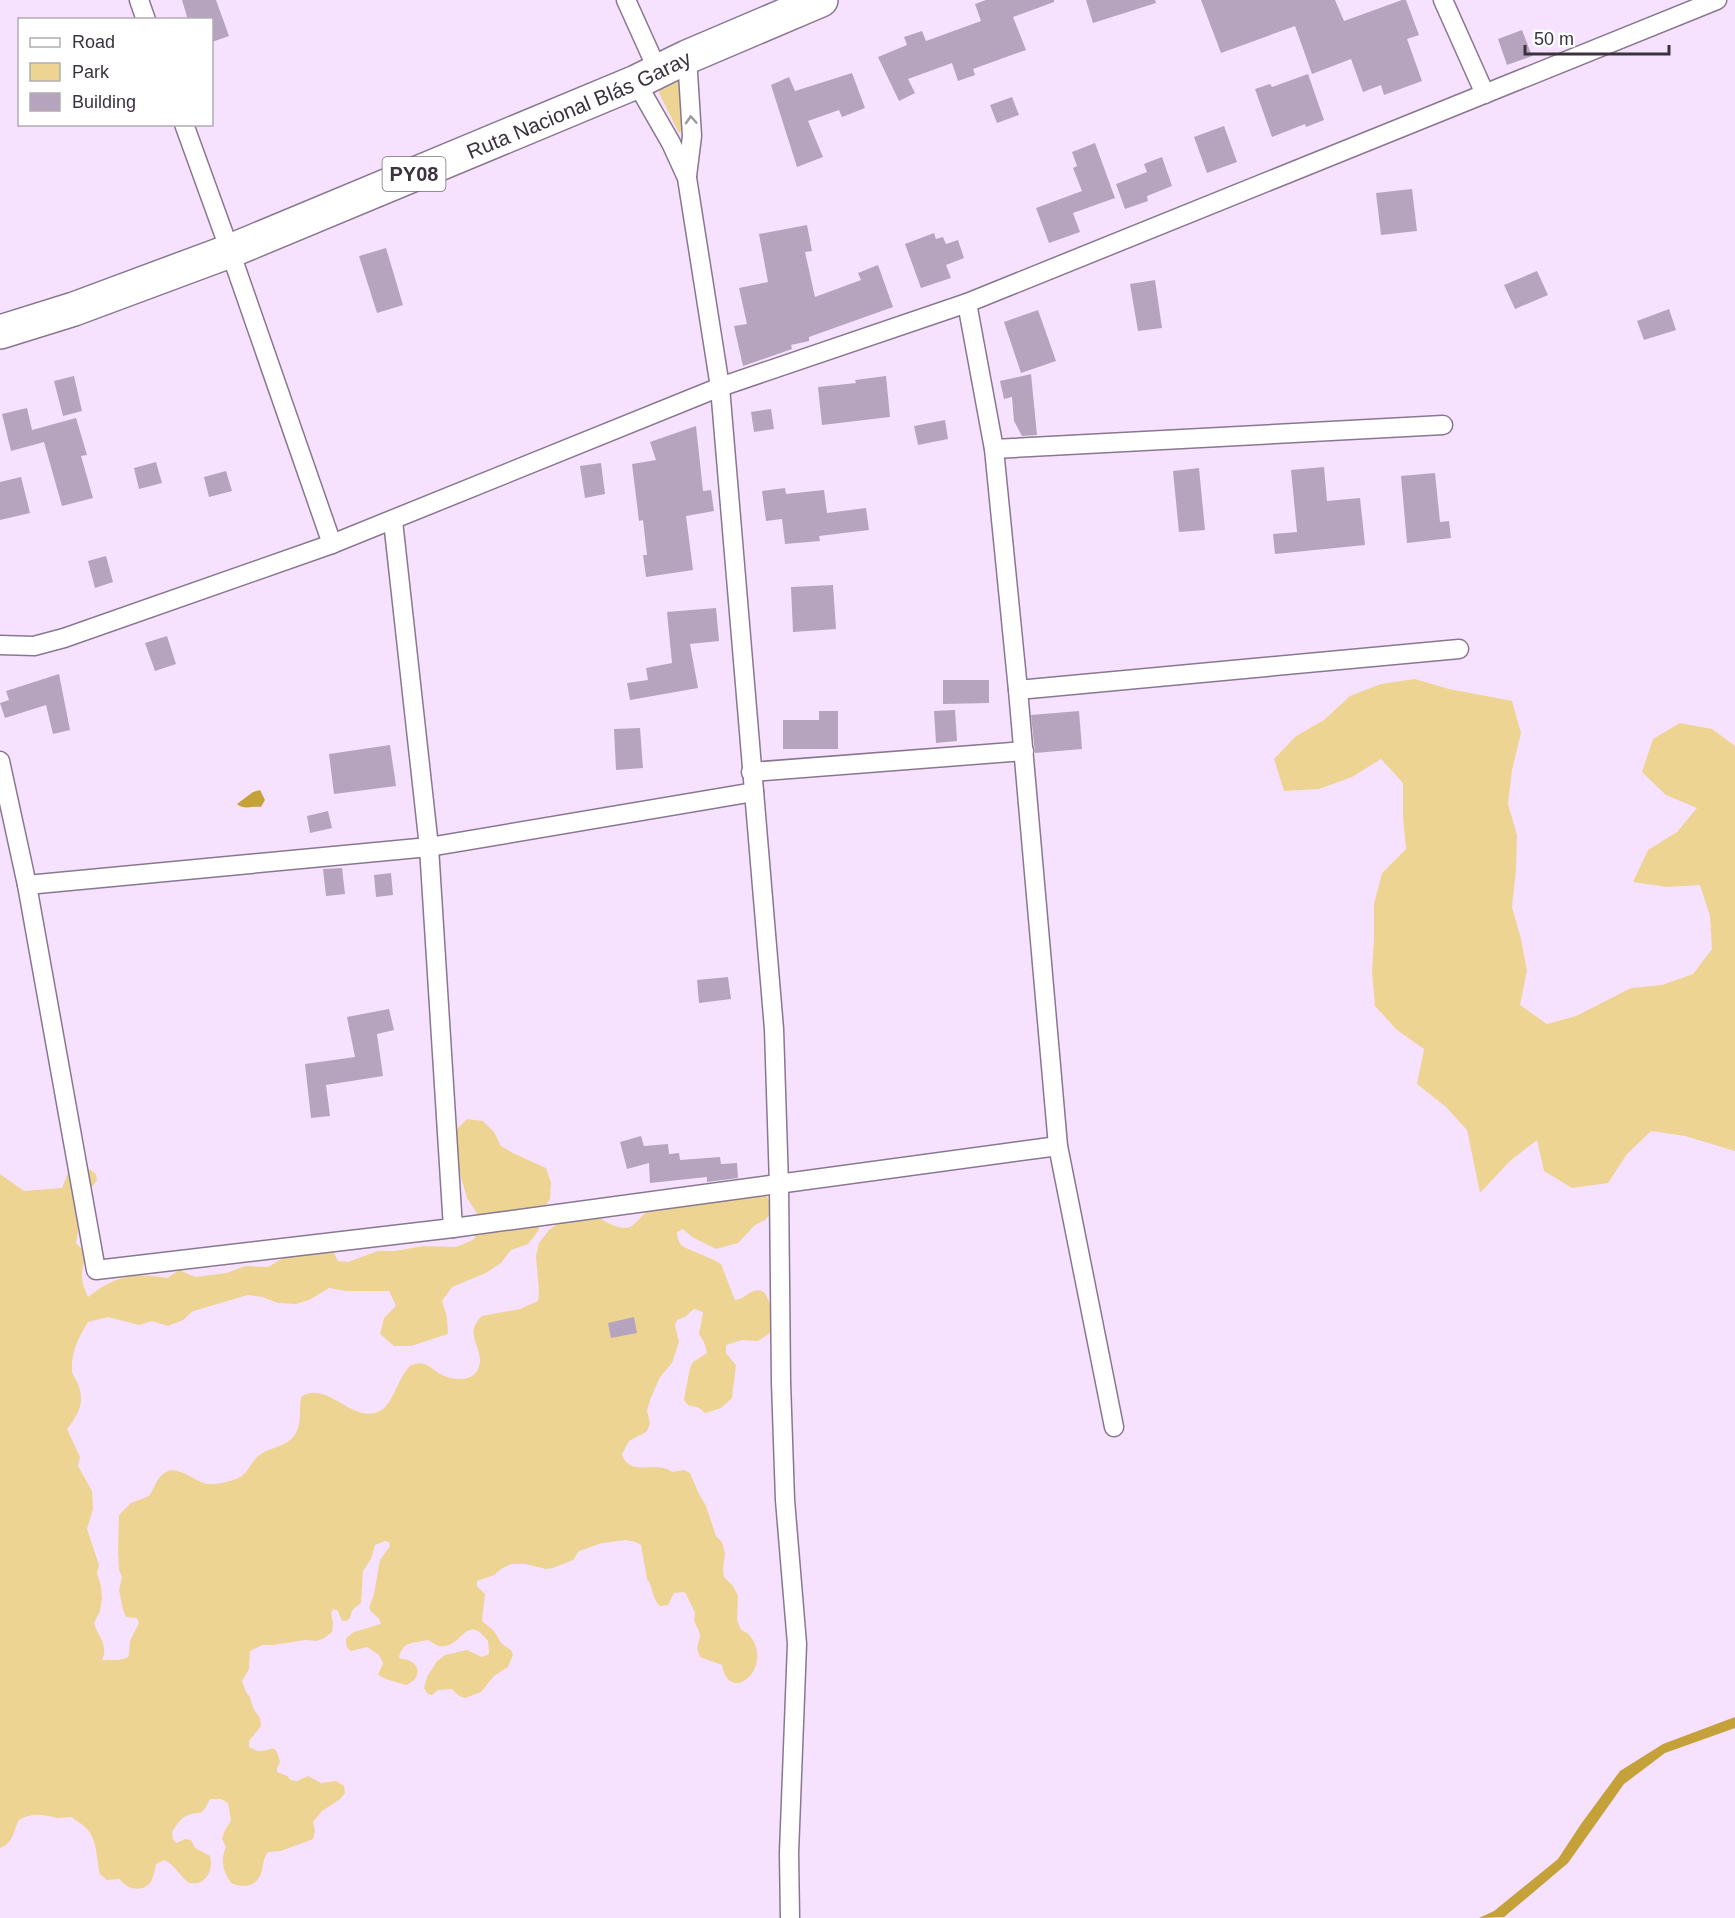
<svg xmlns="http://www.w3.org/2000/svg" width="1735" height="1918" font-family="Helvetica,sans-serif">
  <rect width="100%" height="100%" fill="#f6e2fe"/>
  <g fill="#edd493">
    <path d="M678,82L681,85V131L679,133L659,93L660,90Z"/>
    <path d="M1415,679L1449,689L1512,701L1521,733L1512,770L1508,804L1517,835L1516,870L1512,907L1521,939L1527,971L1520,1005L1547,1024L1576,1016L1631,988L1662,985L1693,974L1712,949L1710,916L1700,885L1667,887L1633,882L1648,850L1677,832L1697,808L1666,795L1642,772L1653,739L1680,723L1712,729L1735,746V1151L1685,1136L1651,1131L1627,1154L1608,1183L1572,1188L1544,1171L1537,1140L1510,1161L1480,1193L1467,1130L1445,1106L1417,1084L1424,1049L1397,1030L1375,1006L1372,972L1374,939V904L1382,873L1406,849L1403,817V783L1381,759L1352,777L1319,789L1284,791L1274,759L1296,736L1324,720L1350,696L1381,684Z"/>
    <path d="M467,1119L483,1121L494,1132L501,1146L515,1154L546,1168L551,1183L550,1199L540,1214L539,1230L528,1244L511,1250L501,1263L486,1273L452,1287L442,1301L447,1317L448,1334L411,1346H394L380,1334L384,1318L396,1306L389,1291H346L329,1288L309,1300L296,1304L278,1303L262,1297L248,1295L193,1311L183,1320L168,1326L152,1321L139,1325L108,1317L88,1322C79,1337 71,1351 72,1370C72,1376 78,1381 79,1387C85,1404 77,1416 67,1429L80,1457L78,1466L92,1491L93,1509L87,1529L99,1565L97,1573L101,1586L102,1599L100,1611L94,1623C98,1637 109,1645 102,1660H118L127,1658L129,1655L130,1641L139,1623L137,1618L126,1617L123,1610L119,1590L122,1577L119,1570L118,1552L119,1515L131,1503L149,1496C155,1488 157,1475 168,1471C181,1467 195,1482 207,1484C216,1485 236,1481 243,1475C250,1469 251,1461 261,1454C273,1446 288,1447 296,1433C302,1421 299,1409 301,1397C328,1378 355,1429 383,1409C393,1402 399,1376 410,1366C414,1364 419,1362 424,1364C429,1365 435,1371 440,1374C451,1380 472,1383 478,1369C487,1349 461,1336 482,1316L520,1309L538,1301L539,1292L536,1256L539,1243L549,1230L561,1221L597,1216C604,1222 624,1233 633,1225C640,1219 646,1211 654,1205L765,1192L770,1203L771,1213L765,1220L755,1225L738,1243L716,1249L692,1237L683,1229L677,1232C677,1236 678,1241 681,1245C685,1249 713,1258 721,1264L735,1300C746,1300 752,1284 765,1293L777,1319L774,1330L758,1341L742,1340L726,1345V1353L736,1365L732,1398L721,1408L705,1413C703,1411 701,1409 699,1408C693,1405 687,1408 684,1399L690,1368L693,1362L707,1353L704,1342L699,1334L703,1312L694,1309L685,1317L677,1320L675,1326L679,1342L672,1363L660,1377L650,1400L647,1411L650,1423L648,1429L646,1432L629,1441L622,1454C629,1478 657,1460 672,1472L684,1470L690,1473L698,1492L706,1506L716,1536L722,1542L725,1553L723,1569L724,1577L733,1586L738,1596L737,1620L741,1630C747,1632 751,1636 754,1642C769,1674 728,1703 722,1665L700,1657L697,1648L700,1637L699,1631L694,1621L695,1613L686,1594L684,1592L674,1593L668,1605L660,1606C651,1598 654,1588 647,1579L641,1545L635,1542L626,1540L602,1543L579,1551L573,1560L553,1568L546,1569L525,1564H511L501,1569L494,1575L477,1581V1586L485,1594L482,1621C486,1625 490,1627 494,1631C502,1643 498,1642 511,1650L513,1655L508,1667L494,1676L481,1692L465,1698L459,1696L452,1689L438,1690L432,1695L428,1694L424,1688L427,1677L437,1661L445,1655L467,1650L482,1657L489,1654L488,1641C466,1611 462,1649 440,1646C436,1646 431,1641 427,1640C413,1644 404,1640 399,1657L401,1659C420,1659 424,1678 406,1685C397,1682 386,1680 378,1675L383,1663L379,1655L367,1647L351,1651C346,1648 346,1644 346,1638L354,1632L381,1624C380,1616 372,1615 369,1608L374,1594L380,1560L390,1546L389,1542L385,1541L375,1545L371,1559L363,1571L361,1603C358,1605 354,1608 352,1611C350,1618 350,1621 342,1621L338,1611L333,1609L331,1613L333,1623L332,1632L324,1638L317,1641L305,1640L273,1645H262L250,1651L249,1669L242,1681L246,1692L250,1697L253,1708L260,1718L261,1726L249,1741V1747C253,1749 256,1751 259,1751C273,1752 274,1740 280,1762L277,1768V1772L287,1776L291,1780L297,1781L308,1776L321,1783L336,1781L344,1786L345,1793L339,1800L322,1811L313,1822L315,1831L313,1839L281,1851L268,1852C263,1859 264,1862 262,1870C259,1886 244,1889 231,1883C223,1871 220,1861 226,1847L222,1839L225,1830L231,1821L228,1803L221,1799H210C200,1819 202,1809 186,1816C180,1819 176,1826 172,1832L173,1839L176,1843L185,1839L191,1840L195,1848L210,1856C214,1869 206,1886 190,1883C184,1882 175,1864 164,1860L156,1864C155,1870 153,1879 150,1883C141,1893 126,1889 120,1879L107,1880L100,1874C96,1858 98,1842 87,1829C83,1824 77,1822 72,1817C68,1817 62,1818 57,1818C43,1815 33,1812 19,1820C13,1831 14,1843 0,1848V1174L24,1191L62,1188L70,1168L86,1167L96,1174L97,1180L92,1187L85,1190L76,1243C91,1258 83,1257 82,1273C81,1281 85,1290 88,1297C114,1276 135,1272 167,1278L179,1270L195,1277L227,1273L245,1266L268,1267L285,1257L322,1246L334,1253L338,1261L348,1262L378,1251H394L424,1246L456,1247L473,1240L482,1227L476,1212L467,1198L458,1167L454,1146L456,1130Z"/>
  </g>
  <g fill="#c5a13a">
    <path d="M260,790L265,800L261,807C252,806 244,810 237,804L253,792Z"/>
    <path d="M1735,1717V1728L1665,1753L1624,1784L1568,1863L1504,1917L1479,1918L1494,1911L1558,1859L1581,1824L1620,1771L1663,1744Z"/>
  </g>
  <g fill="#b6a4bf">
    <path d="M182,0H216L229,36L212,42V20H188Z"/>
    <path d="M986,0H1054V2L1013,17L1026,50L973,69L975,75L958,81L952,63L908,79L915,93L899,101L878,57L907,45L904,37L922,31L926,41L981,21L975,4Z"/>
    <path d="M1086,0H1155L1156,3L1093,23Z"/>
    <path d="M1201,0H1335L1344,21L1402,0H1406L1419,35L1407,39L1422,81L1384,95L1381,85L1363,92L1351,59L1312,74L1295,26L1221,53Z"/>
    <path d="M1522,30L1532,56L1507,65L1498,39Z"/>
    <path d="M852,73L865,108L842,117L839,110L808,121L823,157L797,167L771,85L789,77L795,91Z"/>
    <path d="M1308,74L1324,120L1306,127L1305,124L1272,137L1255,89L1270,84L1272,87Z"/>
    <path d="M1012,97L1019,115L997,123L990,105Z"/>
    <path d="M1224,126L1237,162L1207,173L1194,137Z"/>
    <path d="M1095,143L1115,198L1073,213L1080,232L1049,243L1036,208L1082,191L1073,168L1077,166L1072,152Z"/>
    <path d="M1162,157L1172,186L1147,196L1148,201L1125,209L1116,184L1147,172L1144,164Z"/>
    <path d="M1412,189L1417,231L1381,235L1376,193Z"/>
    <path d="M807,225L812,251L805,252L815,297L861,280L858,273L878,265L893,307L809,337V341L791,345L792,349L743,366L734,326L747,324L739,288L768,282L759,234Z"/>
    <path d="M934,233L936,239L943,237L946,244L958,240L964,258L946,265L951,278L921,288L905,244Z"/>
    <path d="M386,248L403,305L377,313L359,256Z"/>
    <path d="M1537,271L1548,295L1515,309L1504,285Z"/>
    <path d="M1155,280L1162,328L1138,331L1130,284Z"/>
    <path d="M1669,309L1676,330L1644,340L1637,321Z"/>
    <path d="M1038,310L1056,361L1021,373L1004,322Z"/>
    <path d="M1031,374L1037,435L1022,436L1014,421L1012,397L1004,399L1000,381Z"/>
    <path d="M74,376L82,411L63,416L54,381Z"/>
    <path d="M886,376L890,417L822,425L818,387L856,383L855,380Z"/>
    <path d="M27,408L32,430L76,418L87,455L81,456L93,498L62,506L44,442L11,451L2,414Z"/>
    <path d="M771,409L774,429L754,432L751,412Z"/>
    <path d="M945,420L948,439L918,445L914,426Z"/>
    <path d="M696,426L703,491L711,490L714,511L686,516L693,570L646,577L643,555H647L643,520L639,521L632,464L656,460L650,442Z"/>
    <path d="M156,462L162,483L139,489L134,468Z"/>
    <path d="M601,463L605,494L585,498L580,466Z"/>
    <path d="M1324,467L1327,501L1360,498L1365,545L1275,554L1273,534L1297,532L1291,470Z"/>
    <path d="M1199,468L1205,530L1179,532L1173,471Z"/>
    <path d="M226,471L232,491L209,497L204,477Z"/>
    <path d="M1435,473L1440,522L1449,521L1451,538L1407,543L1401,476Z"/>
    <path d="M21,477L30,513L0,520V482Z"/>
    <path d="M785,488L786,494L824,490L827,513L866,508L869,530L819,536L820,541L785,544L782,519L766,521L762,491Z"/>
    <path d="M106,556L113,582L95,588L88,561Z"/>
    <path d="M833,585L836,629L793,632L791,587Z"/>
    <path d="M716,608L719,641L690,644L698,688L630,700L627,683L648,680L646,668L672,663L667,612Z"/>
    <path d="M167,636L176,664L155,671L145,643Z"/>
    <path d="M59,674L70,730L53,734L46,705L5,718L0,703L9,700L6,691Z"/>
    <path d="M943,680H989V703L943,704Z"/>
    <path d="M955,710L957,741L936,743L934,711Z"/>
    <path d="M819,711H838V749H783V720H819Z"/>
    <path d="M1079,711L1082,749L1035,753L1031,715Z"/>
    <path d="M640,728L643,768L616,770L614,729Z"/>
    <path d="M390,745L396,786L334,794L329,754Z"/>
    <path d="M328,811L332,828L310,833L307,816Z"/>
    <path d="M342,868L345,894L326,896L323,869Z"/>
    <path d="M391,873L393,895L376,897L374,875Z"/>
    <path d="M728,977L731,999L699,1003L697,980Z"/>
    <path d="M389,1009L394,1030L377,1034L383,1076L326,1085L330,1116L311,1118L305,1064L355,1057L347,1017Z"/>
    <path d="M641,1136L644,1146L668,1144L669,1154L679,1153L680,1160L720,1157L721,1164L737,1163L738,1178L707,1182V1177L650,1183L649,1163L627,1169L620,1142Z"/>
    <path d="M634,1317L637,1333L611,1338L608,1323Z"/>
  </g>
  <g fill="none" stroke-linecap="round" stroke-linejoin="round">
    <g stroke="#897790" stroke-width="21">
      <g id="street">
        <path d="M139,0L146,20"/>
        <path d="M626,0L658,71"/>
        <path d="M1443,0L1485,94"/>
        <path d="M636,82L671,143L687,178L720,387L774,1029L779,1185L781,1382L785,1500L797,1644L789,1853L790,1918"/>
        <path d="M184,124L230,251L332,544"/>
        <path d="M687,176L692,136L687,57"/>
        <path d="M967,303L994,449L1018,690L1058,1146L1114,1427"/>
        <path d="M994,449L1443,425"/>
        <path d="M393,521L429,847L453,1228"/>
        <path d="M0,645L34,646L64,638L332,544L720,387L967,303L1717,0"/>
        <path d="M1018,690L1459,649"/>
        <path d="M0,761L27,885L96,1270L453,1228L1058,1146"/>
        <path d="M751,772L1024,751"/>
        <path d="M27,885L429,847L754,792"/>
      </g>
    </g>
    <g stroke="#897790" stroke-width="36">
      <g id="highway">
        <path id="s1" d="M0,332L74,309L230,251L636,82L687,57L821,0"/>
      </g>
    </g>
    <use href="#street" stroke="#fff" stroke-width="18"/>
    <use href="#highway" stroke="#fff" stroke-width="33"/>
  </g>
  <defs><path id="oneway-chevron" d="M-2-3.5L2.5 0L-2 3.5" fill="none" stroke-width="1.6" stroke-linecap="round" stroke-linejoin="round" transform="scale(1.5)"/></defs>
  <use stroke="#9c989e" href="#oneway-chevron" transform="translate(691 120) rotate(-93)"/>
  <g text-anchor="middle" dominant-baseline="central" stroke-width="5" stroke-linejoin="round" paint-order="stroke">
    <rect fill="#fff" stroke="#757077" stroke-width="1.5" x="382.5" y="157" width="63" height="34" rx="4.5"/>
    <g font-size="20" font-weight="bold" fill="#3a323d">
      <text x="414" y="174">PY08</text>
    </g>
    <g font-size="21" fill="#3a323d" stroke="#fff">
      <text stroke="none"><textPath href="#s1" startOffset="622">Ruta Nacional Blás Garay</textPath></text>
    </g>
  </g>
  <rect x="18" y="18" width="195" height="108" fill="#ffffff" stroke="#b0adb1" stroke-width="1.5"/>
  <rect x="30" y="38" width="30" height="9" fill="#ffffff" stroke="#b0adb1" stroke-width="1.5"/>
  <text x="72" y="48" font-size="18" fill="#3a323d">Road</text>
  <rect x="30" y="63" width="30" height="18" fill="#edd493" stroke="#b0adb1" stroke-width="1.5"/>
  <text x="72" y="78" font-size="18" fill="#3a323d">Park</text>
  <rect x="30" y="93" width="30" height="18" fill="#b6a4bf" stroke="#b0adb1" stroke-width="1.5"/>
  <text x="72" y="108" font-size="18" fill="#3a323d">Building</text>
  <path d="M1525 45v9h144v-9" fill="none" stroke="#3a323d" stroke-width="3"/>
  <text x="1534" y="45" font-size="18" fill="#3a323d" stroke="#ffffff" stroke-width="4.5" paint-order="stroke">50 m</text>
</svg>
